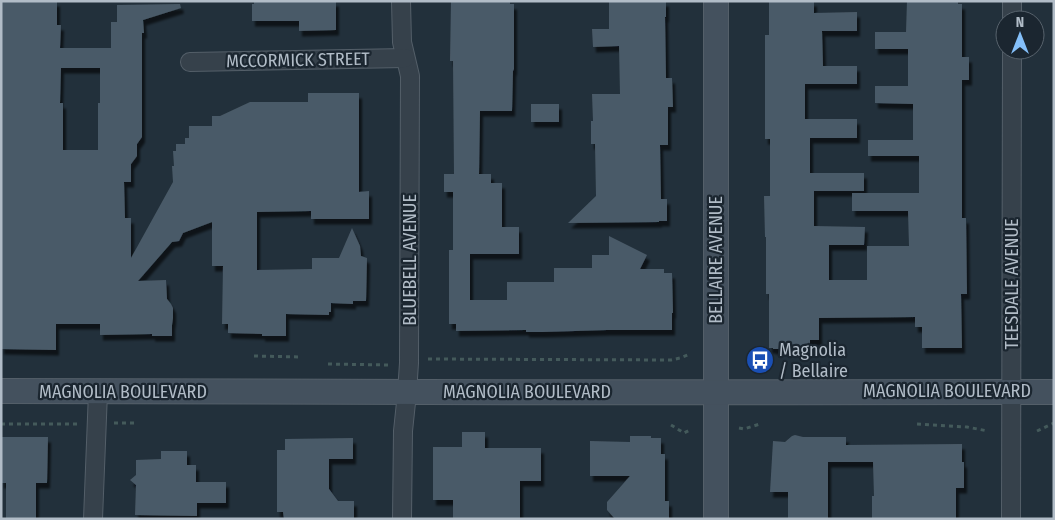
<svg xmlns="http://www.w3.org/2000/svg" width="1055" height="520" font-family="'Fira Sans Condensed',sans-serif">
  <defs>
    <filter id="shadow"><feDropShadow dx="3" dy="5.5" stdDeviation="1" flood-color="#0009"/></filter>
  </defs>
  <rect width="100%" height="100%" fill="#22303b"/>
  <g fill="#4a5a67" fill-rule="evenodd" filter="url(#shadow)">
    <path d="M1,1H57V25H61L60,48H111V22H117V5L180,4L181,8L143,20L144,33H142V137L137,144V156L131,164V182H124L125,218H131V258L173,182L172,166H174L173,151H176V144H185V138H189V126H212V116H220L250,102H308V93H359V192L369,191V219H311V211L257,212V270L312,269V258H339L352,228L360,246L361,256L367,258L366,301H353V304L331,303V312H329V315L286,314V336H262V334L228,333V324H222L223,266H212V222L183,233L179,241L172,242L138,281L166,280L167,299L171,304L173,308V318L172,325V336H152V334L100,335V324H56V350L1,349L2,197H1ZM61,68H100V103H98V150H63V103H60Z"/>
    <path d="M254,1H336V30L299,31V21H252V4H254Z"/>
    <path d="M451,1H510V4H514V69L513,71L512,111H480L479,174H491V183H502V227H519V254H470V300H507V282H554V268H592V255H609V236L647,255L640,269H664V273H672L673,313H672V330H607L543,332H526V330L456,331V324H449V250H453V192H444V174H454L453,61H450Z"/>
    <path d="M609,1H666V17H665L666,78H672L673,107H668V145H660L661,199H667V221H659V222L568,223L596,196L595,144H591V121H593L592,94H620L619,46L593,47L592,29H609Z"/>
    <path d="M769,1H814V13L857,12V31H822L823,66H857V84H805V119H857V138H810V173H864V191H814V226L865,227L864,245H829V280H867V246H909L908,211H852V193H919V156H868V140H913V104L875,103V86H908V49H875V32H906L907,1H958V4H962V57H969V80H962V218H966L967,294H961L962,348H922V327H915V317L819,318V340H810V348H805V349H773V348H769V294H766V237H765L764,196H770V139H765V35H769Z"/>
    <rect x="531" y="104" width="28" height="18"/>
    <path d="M462,432H485V448H541V481H520V519H453V500H433V447H462Z"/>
    <path d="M795,435L803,437H846V445L962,444V462H964V488H956V519H872V496H874L873,462H828V519H788V492H770L773,441L785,442L792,436Z"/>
    <path d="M630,436H651V438H661V454H665V501H669V519H615L607,510V502L630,476H590V441L630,442Z"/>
    <path d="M1,437H48L47,483H36V519H6V483H1Z"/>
    <path d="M353,438V459H329V489L338,501H354V519H284L283,512H277V450H285V439Z"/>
    <path d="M161,451H187V465H196V482H226V503H197V516L135,515L136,485L130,480L136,475V460L161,459Z"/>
  </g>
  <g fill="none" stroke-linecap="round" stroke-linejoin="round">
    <g stroke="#545f69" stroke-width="20">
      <g id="street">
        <path d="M401,1L402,42L410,76L409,363L407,393L403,431L402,519"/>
        <path d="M1012,20V1"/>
        <path d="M190,62L405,58"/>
        <path d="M93,519L98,392"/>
        <path d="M1011,519L1012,50"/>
      </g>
    </g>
    <g stroke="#545f69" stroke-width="26">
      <g id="secondary">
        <path d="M716,1V519"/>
        <path d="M1,391C352,393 703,392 1054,392"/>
      </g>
    </g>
    <g stroke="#445a5b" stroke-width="3" stroke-dasharray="4 4" stroke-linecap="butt">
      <path d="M254,356L302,357"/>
      <path d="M428,359L671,360L680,358L690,354"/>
      <path d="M328,364L390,365"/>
      <path d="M114,423H136"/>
      <path d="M1,424H78"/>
      <path d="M917,424L967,427L988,431"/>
      <path d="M671,425L684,433L690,430"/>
      <path d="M739,428L744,429L760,424"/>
      <path d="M1037,431L1054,423"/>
    </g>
    <use href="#street" stroke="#36414b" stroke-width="18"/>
    <use href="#secondary" stroke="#44515e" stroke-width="24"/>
  </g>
  <defs>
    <g id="bus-disc" transform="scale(1.4375)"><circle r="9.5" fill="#1a4fb4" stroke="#1b2630"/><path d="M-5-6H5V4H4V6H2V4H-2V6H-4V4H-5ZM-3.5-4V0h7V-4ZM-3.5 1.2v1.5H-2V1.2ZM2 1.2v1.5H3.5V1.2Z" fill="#fff"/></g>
  </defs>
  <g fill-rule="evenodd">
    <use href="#bus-disc" x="760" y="360"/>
  </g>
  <g text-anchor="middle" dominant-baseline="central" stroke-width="4.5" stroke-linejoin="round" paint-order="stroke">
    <g font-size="18" fill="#b1bcc7" stroke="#1b2630">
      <text transform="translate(298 60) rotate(-1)">MCCORMICK STREET</text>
      <text transform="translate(410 260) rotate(-90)">BLUEBELL AVENUE</text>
      <text transform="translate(716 260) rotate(-90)">BELLAIRE AVENUE</text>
      <text transform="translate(1012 284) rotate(-90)">TEESDALE AVENUE</text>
      <text x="947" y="391">MAGNOLIA BOULEVARD</text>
      <text x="123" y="392">MAGNOLIA BOULEVARD</text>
      <text x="527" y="392">MAGNOLIA BOULEVARD</text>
    </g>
    <g font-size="18" fill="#b1bcc7" stroke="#1b2630" text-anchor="start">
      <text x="779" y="350">Magnolia<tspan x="779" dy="21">/ Bellaire</tspan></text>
    </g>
  </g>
  <rect width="1055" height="520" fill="none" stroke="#b1bcc7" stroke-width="5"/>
  <g transform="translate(1020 35)"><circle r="24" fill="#1b2630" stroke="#57626c"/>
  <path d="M0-4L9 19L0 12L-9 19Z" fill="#84bff9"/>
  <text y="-8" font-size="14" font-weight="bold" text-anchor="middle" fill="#b1bcc7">N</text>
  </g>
</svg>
